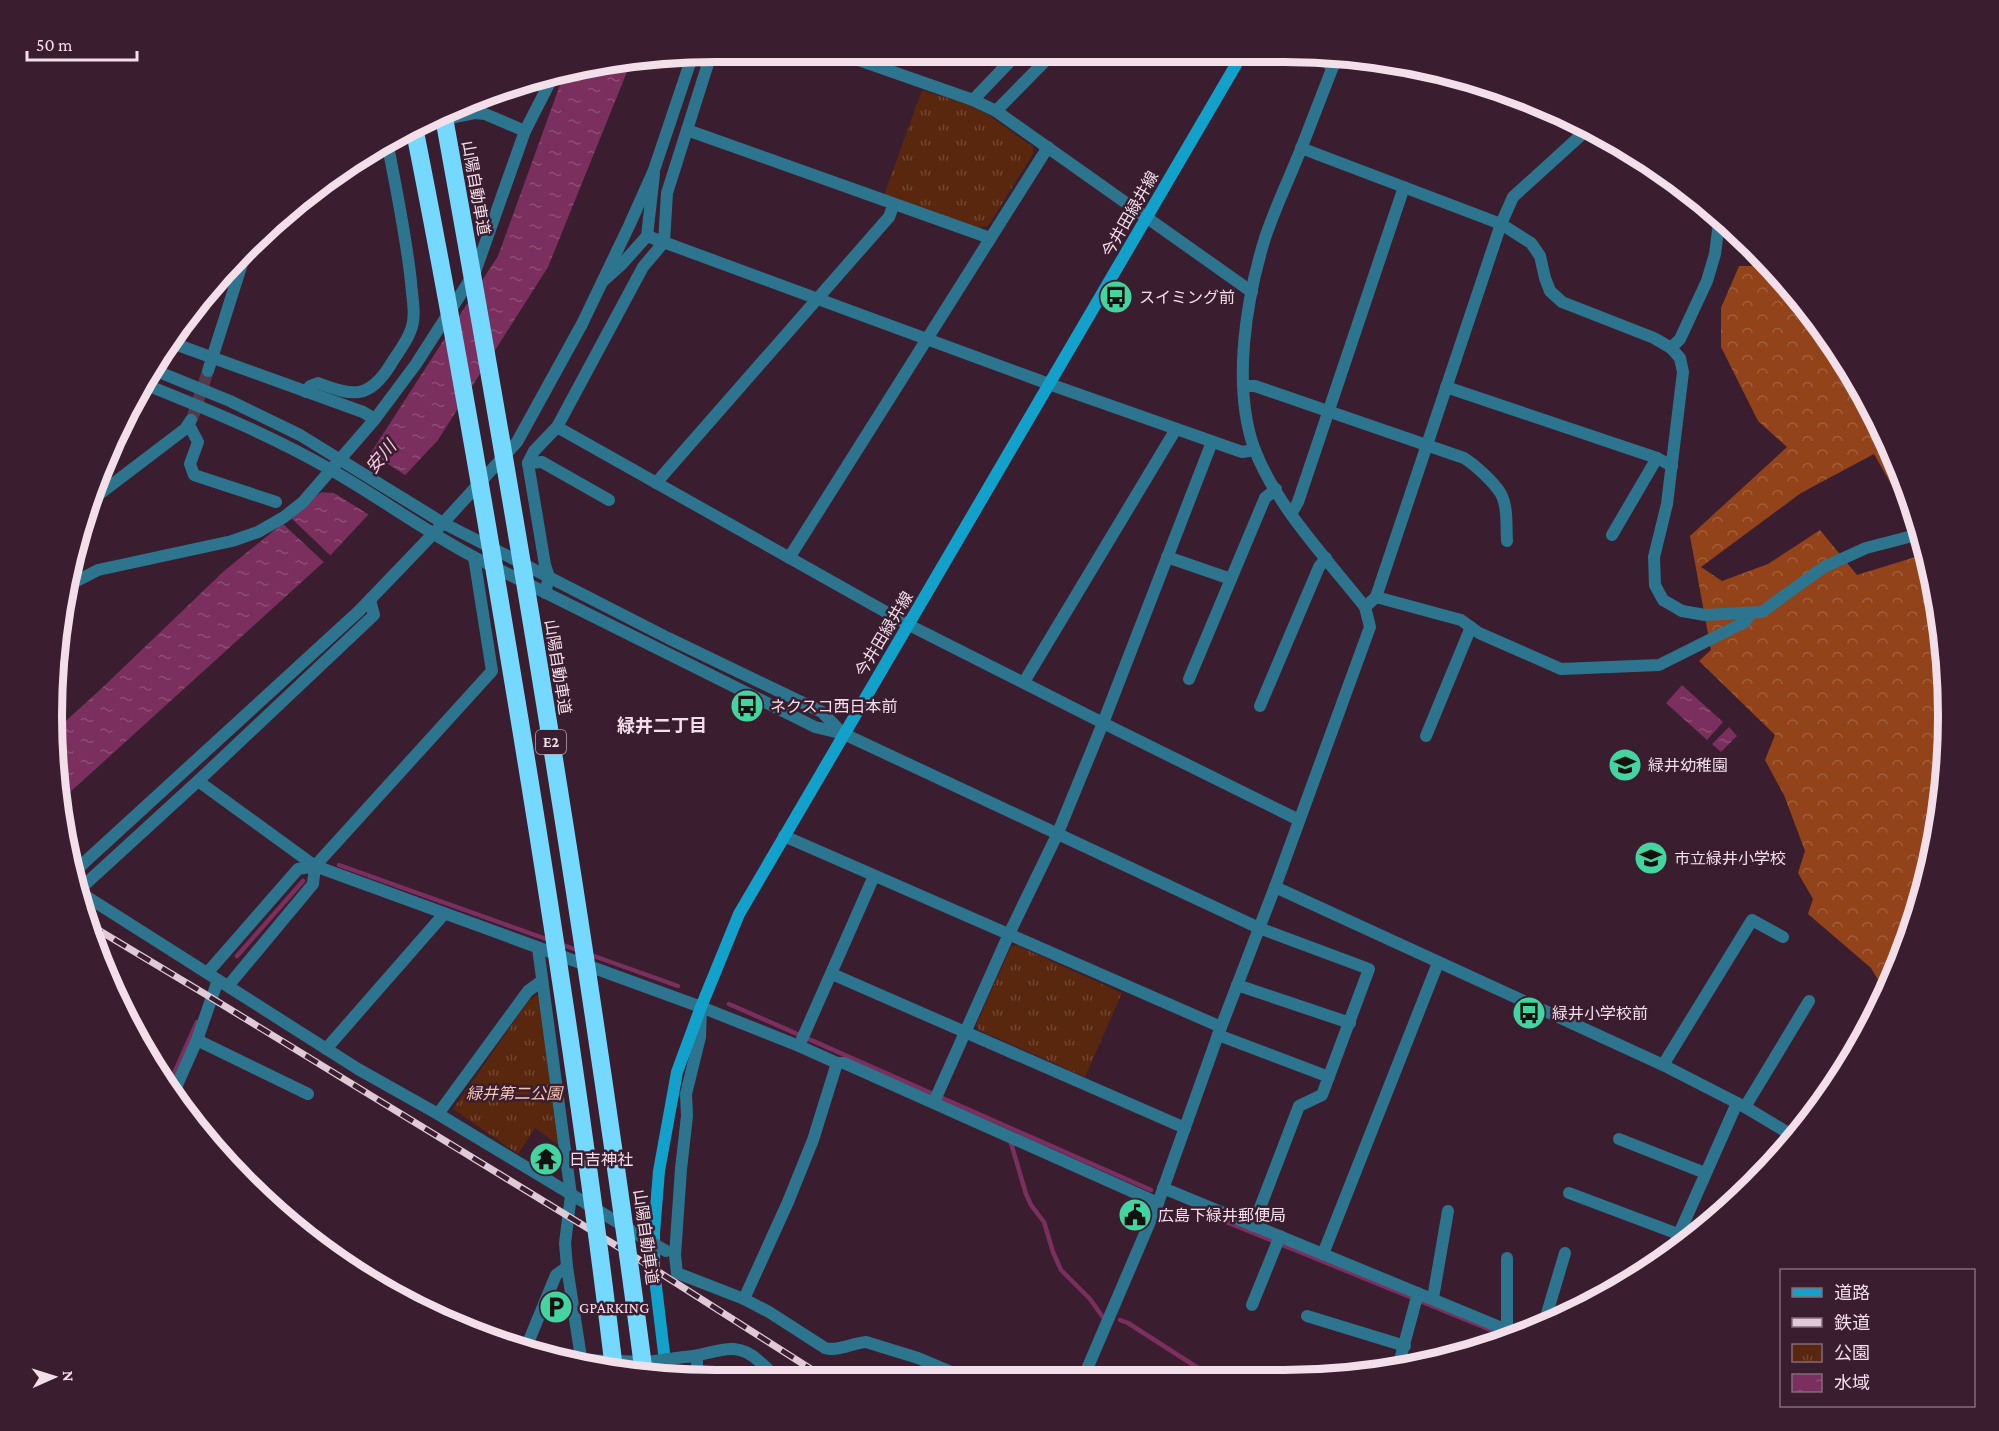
<svg xmlns="http://www.w3.org/2000/svg" width="1999" height="1431" font-family="'Crimson Pro','Noto Sans JP',serif">
  <defs>
    <pattern id="forest-crowns" width="20" height="18" patternUnits="userSpaceOnUse" patternTransform="scale(1.5)"><rect width="20" height="18" fill="#92431a"/><path d="M2 6a3 3 0 1 1 6 0M12 15a3 3 0 1 1 6 0" fill="none" stroke="#a25e3b"/></pattern>
    <pattern id="park-tufts" width="24" height="20" patternUnits="userSpaceOnUse" patternTransform="scale(1.5)"><rect width="24" height="20" fill="#59270e"/><path d="M3 7l-1-3M5 7V3M7 7l1-3M15 17l-1-3M17 17v-4M19 17l1-3" fill="none" stroke="#714631"/></pattern>
    <pattern id="water-ripples" width="26" height="14" patternUnits="userSpaceOnUse" patternTransform="scale(1.5)"><rect width="26" height="14" fill="#7a2f5e"/><path d="M2 4q2-2 4 0t4 0M15 11q2-2 4 0t4 0" fill="none" stroke="#8d4d75"/></pattern>
  </defs>
  <rect width="100%" height="100%" fill="#3a1d2e"/>
  <path fill="url(#forest-crowns)" d="M1739,266H1772L1783,278L1859,384L1905,484H1891L1874,454L1801,493L1701,567L1722,581L1768,564L1820,530L1857,575L1925,554L1942,629L1947,759L1925,888L1886,993L1871,968L1808,914L1813,899L1798,873L1805,851L1784,795L1765,760L1775,735L1699,661L1711,650L1690,536L1787,447L1758,421L1721,347V308Z"/>
  <g fill="url(#park-tufts)">
    <path d="M922,90L969,105L990,116L1033,147V154L988,226L977,228L884,195Z"/>
    <path d="M1016,945L1122,993L1085,1077L979,1030L976,1025L1011,947Z"/>
    <path d="M541,993L561,1147L535,1128L518,1154L453,1109L530,999Z"/>
  </g>
  <g fill="url(#water-ripples)">
    <path d="M631,62L548,267L438,440L327,559L57,804V729L102,688L224,571L372,451L498,256L565,71Z"/>
    <path d="M1682,685L1723,722L1707,740L1666,703Z"/>
    <path d="M1729,727L1737,736L1721,752L1712,744Z"/>
  </g>
  <g fill="#3a1d2e">
    <path d="M368,451L408,477L371,516L334,493L317,492Z"/>
    <path d="M289,516L333,558L326,564L282,523Z"/>
  </g>
  <g fill="none" stroke-linecap="round" stroke-linejoin="round">
    <g stroke="#7a2f5e" stroke-width="4.5">
      <path d="M339,865L549,940"/>
      <path d="M560,944L580,951"/>
      <path d="M591,955L678,986"/>
      <path d="M237,956L303,881"/>
      <path d="M729,1004L1151,1190"/>
      <path d="M168,1087L197,1022"/>
      <path d="M1011,1143L1026,1194L1031,1205L1044,1222L1053,1252L1061,1270L1090,1299L1102,1316"/>
      <path d="M1197,1210L1508,1337"/>
      <path d="M1120,1320L1128,1323L1209,1375"/>
    </g>
    <path stroke="#563a4a" stroke-width="12" stroke-dasharray="12 6" stroke-linecap="butt" d="M192,419L208,371"/>
    <g stroke="#2d758f" stroke-width="12">
      <path d="M833,51L973,100L996,111L1252,292"/>
      <path d="M1314,54L1333,67"/>
      <path d="M472,98L475,113"/>
      <path d="M973,100L1020,51"/>
      <path d="M996,111L1055,51"/>
      <path d="M419,124L475,113L485,114L525,131"/>
      <path d="M687,130L990,238"/>
      <path d="M1301,148L1501,224"/>
      <path d="M647,236L1049,384L1242,452L1255,450"/>
      <path d="M603,281L622,264L647,236L654,174"/>
      <path d="M172,343L363,412L375,419"/>
      <path d="M1671,348L1680,339L1707,281L1715,254L1720,215"/>
      <path d="M208,371L246,251"/>
      <path d="M1244,386H1255L1464,458C1475,465 1494,482 1501,494C1508,507 1506,527 1507,541"/>
      <path d="M1446,387L1657,458L1672,466"/>
      <path d="M306,392L310,386L318,383C353,396 369,400 391,364C397,354 406,343 410,332C417,317 412,298 411,282C406,235 396,188 387,141"/>
      <path d="M189,425L198,442L190,464L194,475L276,502"/>
      <path d="M557,427L909,625L1103,723L1299,820"/>
      <path d="M528,463L542,462L609,500"/>
      <path d="M656,483L889,217L894,204"/>
      <path d="M89,502L185,429L191,420"/>
      <path d="M1291,514L1298,502L1404,187"/>
      <path d="M1612,535L1657,458"/>
      <path d="M1167,557L1231,579"/>
      <path d="M789,558L1048,147"/>
      <path d="M65,587L98,570L232,541L258,532L284,517L303,502L375,419L416,364L475,272L525,131L550,82L552,73"/>
      <path d="M545,593L549,577L545,565L528,463L534,451L557,427L643,267L664,242L667,193L712,51"/>
      <path d="M1376,597L1461,620L1479,633L1561,669L1659,665L1745,622L1750,613"/>
      <path d="M1781,598L1824,567L1866,548L1920,534"/>
      <path d="M1365,607L1376,597L1501,224L1513,197L1590,127"/>
      <path d="M1189,679L1265,498L1276,489"/>
      <path d="M1024,682L1176,429"/>
      <path d="M1260,706L1319,567L1326,558"/>
      <path d="M1426,736L1471,627"/>
      <path d="M198,781L315,866L701,1007L799,1046L837,1063H844L1158,1203"/>
      <path d="M784,836L1221,1027"/>
      <path d="M1275,887L1663,1065L1745,1107L1795,1137"/>
      <path d="M80,889L198,781L374,615L370,600"/>
      <path d="M81,893L358,1069L438,1114L642,1237"/>
      <path d="M538,948L571,1195L565,1243L567,1267L582,1364"/>
      <path d="M208,972L298,869L315,866L492,671L474,557"/>
      <path d="M832,974L1185,1128"/>
      <path d="M1237,985L1350,1023"/>
      <path d="M228,986L313,884L315,866"/>
      <path d="M701,1011L700,1037L686,1094L687,1116L681,1169L675,1255L677,1273L744,1299L769,1312L825,1348C838,1352 852,1343 866,1342L918,1358L963,1377"/>
      <path d="M1218,1035L1329,1077"/>
      <path d="M197,1040L308,1094"/>
      <path d="M799,1046L874,876"/>
      <path d="M326,1049L444,914"/>
      <path d="M1663,1065L1752,920L1783,937"/>
      <path d="M173,1094L197,1040L218,980"/>
      <path d="M934,1102L1009,934L1057,835L1103,723L1212,442"/>
      <path d="M1745,1107L1809,1001"/>
      <path d="M438,1114L528,991L542,981"/>
      <path d="M1619,1139L1705,1173"/>
      <path d="M1163,1188L1519,1335"/>
      <path d="M1569,1193L1678,1234"/>
      <path d="M1253,1226L1299,1106L1322,1095L1369,969L1259,928"/>
      <path d="M1671,1252L1737,1103"/>
      <path d="M1323,1254L1438,963"/>
      <path d="M1507,1258V1330"/>
      <path d="M1433,1298L1448,1211"/>
      <path d="M744,1299L788,1202L813,1140L837,1063"/>
      <path d="M1252,1305L1280,1236"/>
      <path d="M1307,1316L1405,1346"/>
      <path d="M1543,1327L1565,1253"/>
      <path d="M525,1350L556,1275L567,1267"/>
      <path d="M1398,1367L1418,1293"/>
      <path d="M1084,1376L1158,1203L1218,1035L1275,887L1370,627L1365,607C1327,559 1276,506 1254,448C1232,385 1246,300 1265,238C1275,208 1289,179 1301,149C1313,118 1325,87 1337,56"/>
    </g>
    <g stroke="#2d758f" stroke-width="12">
      <path d="M1501,224L1531,243L1540,256L1545,278L1550,291L1562,302L1654,338L1671,348L1680,358L1683,372L1667,504L1654,557L1655,585L1663,600L1682,611L1705,615L1762,612L1781,598"/>
      <path d="M154,370L230,401L300,435L443,523L668,638L822,712L843,734"/>
      <path d="M144,384C209,410 273,436 333,471C380,498 425,531 474,557L815,727L844,734L1259,928"/>
      <path d="M75,871L359,611L433,534L517,442L582,324L629,226L654,170L693,54"/>
      <path d="M684,1357C713,1356 733,1337 759,1361C765,1366 771,1371 775,1378"/>
      <path d="M697,1357V1378"/>
      <path d="M581,1360L647,1362"/>
    </g>
    <path stroke="#11a1ca" stroke-width="12" d="M667,1378L654,1270V1233L659,1171L677,1072L701,1007L739,914L1244,51"/>
    <g stroke="#dfcad6" stroke-width="7">
      <path id="rail" d="M90,925L205,994L643,1262L825,1378"/>
    </g>
    <use href="#rail" stroke="#3a1d2e" stroke-width="4.5" stroke-dasharray="14" stroke-linecap="butt"/>
    <path stroke="#2d758f" stroke-width="12" d="M642,1237L666,1251"/>
    <path stroke="#2d758f" stroke-width="12" d="M647,1362L684,1357"/>
    <g stroke="#75d9ff" stroke-width="18">
      <path d="M443,112C519,531 589,951 644,1374"/>
      <path d="M414,127C450,307 481,487 511,668C550,901 586,1134 614,1369"/>
    </g>
  </g>
  <defs>
    <g id="bus-disc" transform="scale(1.725)"><circle r="9.5" fill="#43d4a0" stroke="#3a1d2e"/><path d="M-5-6H5V4H4V6H2V4H-2V6H-4V4H-5ZM-3.5-4V0h7V-4ZM-3.5 1.2v1.5H-2V1.2ZM2 1.2v1.5H3.5V1.2Z" fill="#111"/></g>
    <g id="school-disc" transform="scale(1.725)"><circle r="9.5" fill="#43d4a0" stroke="#3a1d2e"/><path d="M0-5L7-2L0 1L-7-2ZM-4 1L0 2.5L4 1V4Q0 6-4 4Z" fill="#111"/></g>
    <g id="temple-disc" transform="scale(1.725)"><circle r="9.5" fill="#43d4a0" stroke="#3a1d2e"/><path d="M0-6L5-2H3V0L6.5 2.5H4V6H1.5V3h-3V6H-4V2.5H-6.5L-3 0V-2H-5Z" fill="#111"/></g>
    <g id="civic-disc" transform="scale(1.725)"><circle r="9.5" fill="#43d4a0" stroke="#3a1d2e"/><path d="M-.6-6.5H3V-4.5H.6V-3L4-1V1h2V6H-6V1h2V-1L-.6-3ZM-1.2 2.5V6h2.4V2.5Z" fill="#111"/></g>
    <g id="parking-disc" transform="scale(1.725)"><circle r="9.5" fill="#43d4a0" stroke="#3a1d2e"/><path d="M-3.5-5.5H1a3.5 3.5 0 0 1 0 7H-1V5.5H-3.5ZM-1-3.4V-.6H.8a1.4 1.4 0 0 0 0-2.8Z" fill="#111"/></g>
  </defs>
  <g fill-rule="evenodd">
    <use href="#bus-disc" x="1116" y="297"/>
    <use href="#bus-disc" x="747" y="706"/>
    <use href="#school-disc" x="1625" y="765"/>
    <use href="#school-disc" x="1651" y="858"/>
    <use href="#bus-disc" x="1529" y="1013"/>
    <use href="#temple-disc" x="546" y="1159"/>
    <use href="#civic-disc" x="1135" y="1215"/>
    <use href="#parking-disc" x="556" y="1307"/>
  </g>
  <g text-anchor="middle" dominant-baseline="central" stroke-width="5" stroke-linejoin="round" paint-order="stroke">
    <rect fill="#3a1d2e" stroke="#bca5b2" stroke-width="1.5" x="536" y="730" width="30" height="24" rx="4.5"/>
    <g font-size="15" font-weight="bold" fill="#f3dfea">
      <text x="551" y="742">E2</text>
    </g>
    <g font-size="16" fill="#f3dfea" stroke="#3a1d2e">
      <text transform="translate(476 188) rotate(80)">山陽自動車道</text>
      <text transform="translate(1130 214) rotate(-60)">今井田緑井線</text>
      <text transform="translate(884 634) rotate(-59)">今井田緑井線</text>
      <text transform="translate(558 667) rotate(81)">山陽自動車道</text>
      <text transform="translate(646 1237) rotate(82)">山陽自動車道</text>
    </g>
    <g font-size="16" fill="#f3dfea" stroke="#3a1d2e" text-anchor="start">
      <text x="1139" y="297">スイミング前</text>
      <text x="770" y="706">ネクスコ西日本前</text>
      <text x="1648" y="765">緑井幼稚園</text>
      <text x="1674" y="858">市立緑井小学校</text>
      <text x="1552" y="1013">緑井小学校前</text>
      <text x="569" y="1159">日吉神社</text>
      <text x="1158" y="1215">広島下緑井郵便局</text>
      <text x="579" y="1307">GPARKING</text>
    </g>
    <g font-size="16" font-style="italic" fill="#f4c6b2" stroke="#3a1d2e">
      <text x="514" y="1093">緑井第二公園</text>
    </g>
    <g font-size="18" font-style="italic" fill="#f6c9e1" stroke="#3a1d2e">
      <text transform="translate(381 457) rotate(-50)">安川</text>
    </g>
    <g font-size="18" font-weight="bold" fill="#f3dfea" stroke="#3a1d2e">
      <text x="662" y="726">緑井二丁目</text>
    </g>
  </g>
  <path d="M0 0H1999V1431H0ZM716 62H1284A654 654 0 0 1 1938 716V716A654 654 0 0 1 1284 1370H716A654 654 0 0 1 62 716V716A654 654 0 0 1 716 62Z" fill="#3a1d2e" fill-rule="evenodd"/>
  <path fill="none" stroke="#f3dfea" stroke-width="8" d="M716 62H1284A654 654 0 0 1 1938 716V716A654 654 0 0 1 1284 1370H716A654 654 0 0 1 62 716V716A654 654 0 0 1 716 62Z"/>
  <rect x="1780" y="1269" width="195" height="138" fill="#3a1d2e" stroke="#846b79" stroke-width="1.5"/>
  <rect x="1792" y="1288" width="30" height="9" fill="#11a1ca" stroke="#846b79" stroke-width="1.5"/>
  <text x="1834" y="1299" font-size="18" fill="#f3dfea">道路</text>
  <rect x="1792" y="1318" width="30" height="9" fill="#dfcad6" stroke="#846b79" stroke-width="1.5"/>
  <text x="1834" y="1329" font-size="18" fill="#f3dfea">鉄道</text>
  <rect x="1792" y="1344" width="30" height="18" fill="url(#park-tufts)" stroke="#846b79" stroke-width="1.5"/>
  <text x="1834" y="1359" font-size="18" fill="#f3dfea">公園</text>
  <rect x="1792" y="1374" width="30" height="18" fill="url(#water-ripples)" stroke="#846b79" stroke-width="1.5"/>
  <text x="1834" y="1389" font-size="18" fill="#f3dfea">水域</text>
  <g transform="translate(54 1377) rotate(87)" stroke="#3a1d2e" stroke-width="4.5" paint-order="stroke">
  <path d="M0-4.5L10 22L0 15L-10 22Z" fill="#f3dfea"/>
  <text y="-9" font-size="16" font-weight="bold" text-anchor="middle" fill="#f3dfea">N</text>
  </g>
  <path d="M27 51v9h110v-9" fill="none" stroke="#f3dfea" stroke-width="3"/>
  <text x="36" y="51" font-size="18" fill="#f3dfea" stroke="#3a1d2e" stroke-width="4.5" paint-order="stroke">50 m</text>
</svg>
